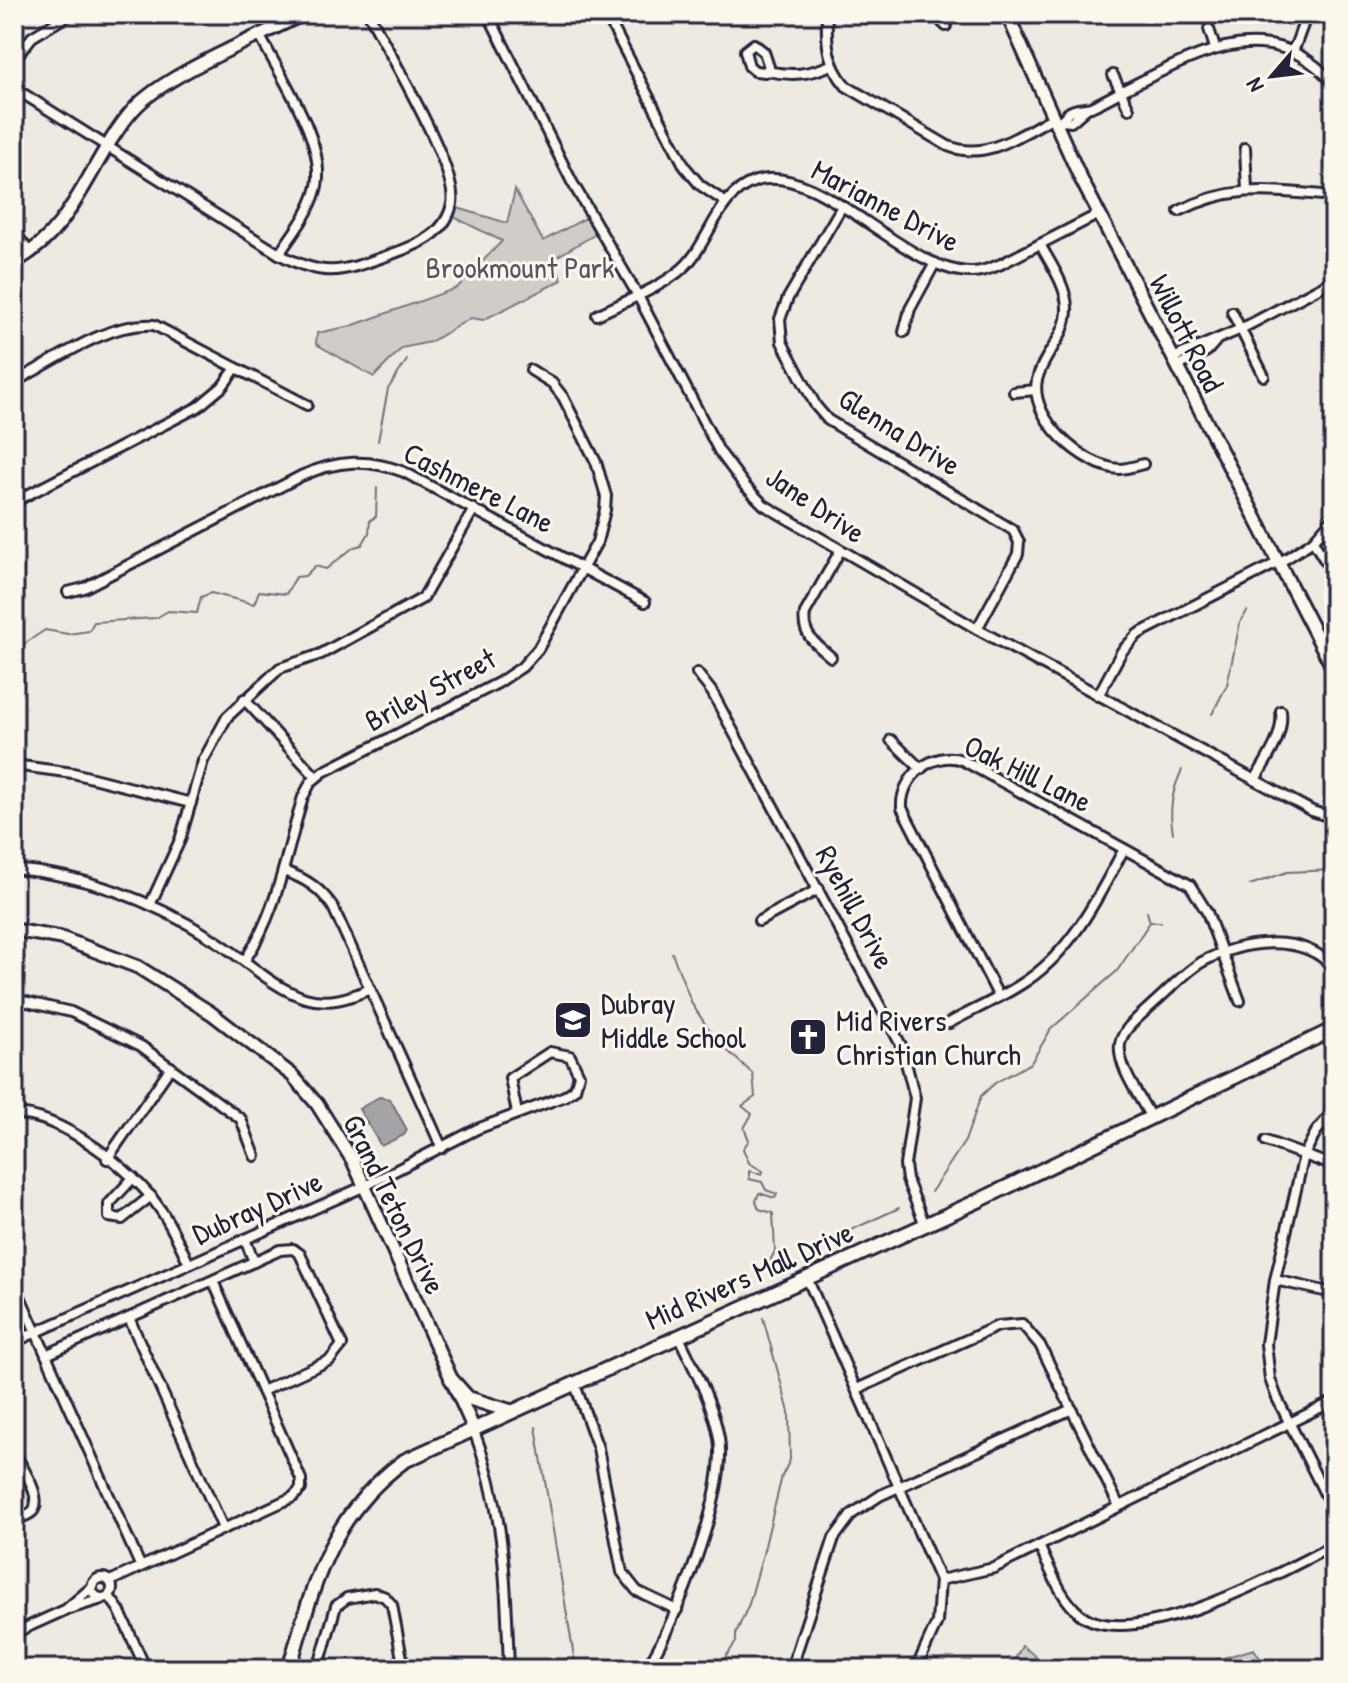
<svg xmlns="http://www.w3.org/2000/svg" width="1348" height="1683" font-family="'Patrick Hand',sans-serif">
  <rect width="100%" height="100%" fill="#eeeae2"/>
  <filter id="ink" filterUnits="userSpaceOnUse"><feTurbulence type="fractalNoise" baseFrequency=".0125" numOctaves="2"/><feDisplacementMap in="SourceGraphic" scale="16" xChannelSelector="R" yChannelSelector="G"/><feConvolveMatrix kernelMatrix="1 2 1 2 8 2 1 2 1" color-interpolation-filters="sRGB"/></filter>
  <g filter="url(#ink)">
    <g fill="#d0cdc9" stroke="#797882" stroke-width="2">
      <path d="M515,190L543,241L591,215L601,231L553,259L562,280L483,320L471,318L430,342L402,348L374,377L316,344L317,333L351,326L457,288L502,241L448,214L451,206L507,223Z"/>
      <path d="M1022,1646L1053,1669H1010Z"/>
      <path d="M1254,1649L1267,1669H1186Z"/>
    </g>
    <path fill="#a6a3a7" stroke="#716f7c" stroke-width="2" d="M379,1097L390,1099L407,1130L404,1135L381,1146L359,1109Z"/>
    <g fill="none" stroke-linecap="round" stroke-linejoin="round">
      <g stroke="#716f7c" stroke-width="2">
        <path d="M378,441L388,389L407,360"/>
        <path d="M14,641L24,644L45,630L68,634L89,631L94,622L156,618L168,611L197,613L201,597L211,593L254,604L259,591L286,594L296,577L305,576L315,566L326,569L354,547L362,545L369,533L370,520L376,517L377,488"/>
        <path d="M1212,714L1227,685L1240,623L1247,611"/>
        <path d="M1173,833C1169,812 1172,790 1182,770"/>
        <path d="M1250,885L1287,872L1334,870"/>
        <path d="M1151,922H1161"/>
        <path d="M672,953L692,1004L715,1039L753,1074L755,1097L742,1106L752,1114L744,1128L749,1140L743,1149L749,1163L763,1171L762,1174L749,1171V1179L762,1182L766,1190L777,1194L775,1198L759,1193L756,1201L759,1209L773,1213L775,1251L770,1261L771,1271"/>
        <path d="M931,1192L965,1141L981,1096L995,1083L1031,1063L1051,1029L1117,971L1150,922L1147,912"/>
        <path d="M810,1249L899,1208"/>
        <path d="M536,1427L576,1669"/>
        <path d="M717,1669L736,1642V1633L749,1604L763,1554L782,1476L790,1460L789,1412L763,1318"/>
      </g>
      <g stroke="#22223b" stroke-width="14">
        <g id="street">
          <path d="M488,14L572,182L637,294L719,451L745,486L764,505L977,629L1312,811L1334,818"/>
          <path d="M606,14L685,167L700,185L725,202"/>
          <path d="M827,14C826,42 827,64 846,86L948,146C986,161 1018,136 1052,118"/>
          <path d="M934,14L946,26"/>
          <path d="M1209,29L1215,48"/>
          <path d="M260,36C280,76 329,146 316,190C310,213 292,235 279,254"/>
          <path d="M754,44L764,52L769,67L765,72L755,71L749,66L745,51Z"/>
          <path d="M1293,52L1307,14"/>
          <path d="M14,60L32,37L70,14"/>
          <path d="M767,71C792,76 808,75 831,65"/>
          <path d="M1113,75L1129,109"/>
          <path d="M14,88L279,254C325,279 341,272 389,255C417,245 445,236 452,204C459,169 387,50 369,14"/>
          <path d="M1063,121L1071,122L1087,108"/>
          <path d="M1055,125C1062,121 1063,118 1068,113C1075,107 1084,109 1091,107C1102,102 1113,96 1124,90C1194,55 1270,9 1334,84"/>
          <path d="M1245,148L1247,190"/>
          <path d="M841,208L788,298L780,319L782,342L816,406L828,420L1013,530L1019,542L1018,554L977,629"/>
          <path d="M1179,211C1235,183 1274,191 1334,196"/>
          <path d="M14,231L30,253"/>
          <path d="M1040,244C1050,263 1066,285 1067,307C1068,337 1043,353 1037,380C1029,419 1083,466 1119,469C1126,469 1136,466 1143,464"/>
          <path d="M1232,312L1264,376"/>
          <path d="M597,315C625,301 659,289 683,268C711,242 716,194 756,181C819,161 907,274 972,272C982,272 992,268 1001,264L1099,214"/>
          <path d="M904,332L910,309L935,263"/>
          <path d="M1173,358L1241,329L1334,280"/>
          <path d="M1177,367L1207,351L1215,342"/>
          <path d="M14,382C55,361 106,322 154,325L307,405"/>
          <path d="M1014,392L1036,390"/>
          <path d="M14,502L198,407L222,387L236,368"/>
          <path d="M1313,541L1334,575"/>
          <path d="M68,592L84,588L301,476C337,460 368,458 404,472L645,602"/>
          <path d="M831,657C816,644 801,635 805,613L840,551"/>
          <path d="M697,673L712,692L902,1047L915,1098L905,1165L907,1180L925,1225"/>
          <path d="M1098,696L1122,651L1138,634L1287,558L1313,541L1334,517"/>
          <path d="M244,699L316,777"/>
          <path d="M891,740L921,769"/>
          <path d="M14,765L73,773L191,803"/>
          <path d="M1255,780C1267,758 1284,737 1281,711"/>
          <path d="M14,869C85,875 153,901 213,939C243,957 272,988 305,998C329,1005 349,998 370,989"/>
          <path d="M283,871C305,878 320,888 333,907L442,1148"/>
          <path d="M150,905L180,840L203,761L227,717L280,668L321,654L423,598L474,509"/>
          <path d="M759,921L819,889"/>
          <path d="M245,960C278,911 286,853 303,797L311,782L323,772L498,683L522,667L538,649L597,542L605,510L606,496L596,462L563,397L552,383L531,370"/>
          <path d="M999,997L902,808C900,777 933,750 962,760L1190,885L1207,912L1240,1001"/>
          <path d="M14,999L71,1012L141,1046L241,1119L255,1156"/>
          <path d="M949,1023C973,1010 998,999 1020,985C1071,954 1097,899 1124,849"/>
          <path d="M1334,1110L1316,1132L1304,1155L1275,1280L1266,1344L1270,1379L1277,1398L1334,1512"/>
          <path d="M14,1114C61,1114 135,1171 160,1209C172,1226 180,1245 189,1264"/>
          <path d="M1151,1118C1141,1098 1117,1067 1120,1044C1123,1027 1143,1014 1155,1002C1170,989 1185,972 1202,962C1239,941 1304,931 1334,969"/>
          <path d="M1266,1141L1334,1166"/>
          <path d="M107,1159L171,1067"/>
          <path d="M133,1178L109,1204V1217L122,1219L151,1196"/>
          <path d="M245,1239L254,1262"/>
          <path d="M807,1278L940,1580L937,1622L916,1669"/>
          <path d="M1275,1280L1324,1291"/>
          <path d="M14,1283L140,1565"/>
          <path d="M129,1318L223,1528"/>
          <path d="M14,1342L365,1186L477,1129L565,1096L575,1089L579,1075L570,1056L550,1052L510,1078L517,1113"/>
          <path d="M46,1355L280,1250L293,1249L300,1254L342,1345L330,1360L262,1391"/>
          <path d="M574,1382L598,1448L622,1572L637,1591L677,1610"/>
          <path d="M857,1389L998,1326L1022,1324L1040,1345L1119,1506"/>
          <path d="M473,1428C505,1510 506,1583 509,1669"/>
          <path d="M14,1452C20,1464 45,1499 32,1512C28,1516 19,1518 14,1520"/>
          <path d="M1039,1546C1050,1568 1060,1598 1080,1614C1133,1655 1283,1571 1334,1545"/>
          <circle cx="102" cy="1588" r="10"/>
          <path d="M940,1580L994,1568L1334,1401"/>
          <path d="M110,1581L293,1497L301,1489V1479L213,1281"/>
          <path d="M109,1596L119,1610L146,1669"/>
          <path d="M69,1609L102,1599"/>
          <path d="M14,1633L65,1610L92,1587"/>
          <path d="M318,1669L336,1606L347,1598L375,1593L385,1597L392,1605L404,1669"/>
          <path d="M646,1669C676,1623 728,1491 719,1438C713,1402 693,1367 678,1335"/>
          <path d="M791,1669L834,1538L852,1514L881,1495L1072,1409"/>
        </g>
      </g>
      <g stroke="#22223b" stroke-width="17">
        <g id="secondary">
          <path d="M1007,14L1079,175L1334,670"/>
          <path d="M14,262C75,231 90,159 133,110C163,75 259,37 303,14"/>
          <path d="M14,930L61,938L138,967L211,1013L292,1075L317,1104L353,1161L473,1427"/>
        </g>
      </g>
      <g stroke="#22223b" stroke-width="18">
        <g id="primary">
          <path d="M451,1379L468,1398L510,1411"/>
          <path d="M289,1669C314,1584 328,1517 404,1461L980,1200L1334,1029"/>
        </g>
      </g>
      <use href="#street" stroke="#fbf7ec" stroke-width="8"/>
      <use href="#secondary" stroke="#fbf7ec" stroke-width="11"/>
      <use href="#primary" stroke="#fbf7ec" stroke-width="12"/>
    </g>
  </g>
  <defs>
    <g id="school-square" transform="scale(2)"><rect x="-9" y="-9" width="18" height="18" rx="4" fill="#22223b" stroke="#fbf7ec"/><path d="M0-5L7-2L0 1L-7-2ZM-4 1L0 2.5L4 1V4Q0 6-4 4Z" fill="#fff"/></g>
    <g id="church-square" transform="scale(2)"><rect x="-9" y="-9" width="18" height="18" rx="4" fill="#22223b" stroke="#fbf7ec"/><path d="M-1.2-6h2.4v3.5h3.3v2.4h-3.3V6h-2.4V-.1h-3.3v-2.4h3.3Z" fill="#fff"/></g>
  </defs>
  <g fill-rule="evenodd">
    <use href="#school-square" x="573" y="1020"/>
    <use href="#church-square" x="808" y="1037"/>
  </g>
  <g text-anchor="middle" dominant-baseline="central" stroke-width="6" stroke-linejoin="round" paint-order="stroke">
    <g font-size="30" fill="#22223b" stroke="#fbf7ec">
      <text transform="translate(886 205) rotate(28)">Marianne Drive</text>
      <text transform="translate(1187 333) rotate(63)">Willott Road</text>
      <text transform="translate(900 431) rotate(32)">Glenna Drive</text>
      <text transform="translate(479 487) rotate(27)">Cashmere Lane</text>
      <text transform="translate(816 504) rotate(34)">Jane Drive</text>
      <text transform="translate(430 689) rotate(-28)">Briley Street</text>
      <text transform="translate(1028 773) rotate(26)">Oak Hill Lane</text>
      <text transform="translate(856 907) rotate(62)">Ryehill Drive</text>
      <text transform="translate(395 1204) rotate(64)">Grand Teton Drive</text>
      <text transform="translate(257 1207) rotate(-24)">Dubray Drive</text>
      <text transform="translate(749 1275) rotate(-24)">Mid Rivers Mall Drive</text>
    </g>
    <g font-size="30" fill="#565566" stroke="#fbf7ec">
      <text x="520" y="267">Brookmount Park</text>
    </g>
    <g font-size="30" fill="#22223b" stroke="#fbf7ec" text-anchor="start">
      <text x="601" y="1003">Dubray<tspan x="601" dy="34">Middle School</tspan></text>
      <text x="836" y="1020">Mid Rivers<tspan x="836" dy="34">Christian Church</tspan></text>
    </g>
  </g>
  <rect width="1348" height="1683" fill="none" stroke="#fbf7ec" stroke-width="48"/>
  <rect x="24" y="24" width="1300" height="1635" fill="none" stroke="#22223b" stroke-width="3" filter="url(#ink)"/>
  <g transform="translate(1272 76) rotate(242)" stroke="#fbf7ec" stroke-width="6" paint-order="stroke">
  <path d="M0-6L14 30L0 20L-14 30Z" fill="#22223b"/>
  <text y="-12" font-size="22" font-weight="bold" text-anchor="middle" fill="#22223b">N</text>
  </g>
</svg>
